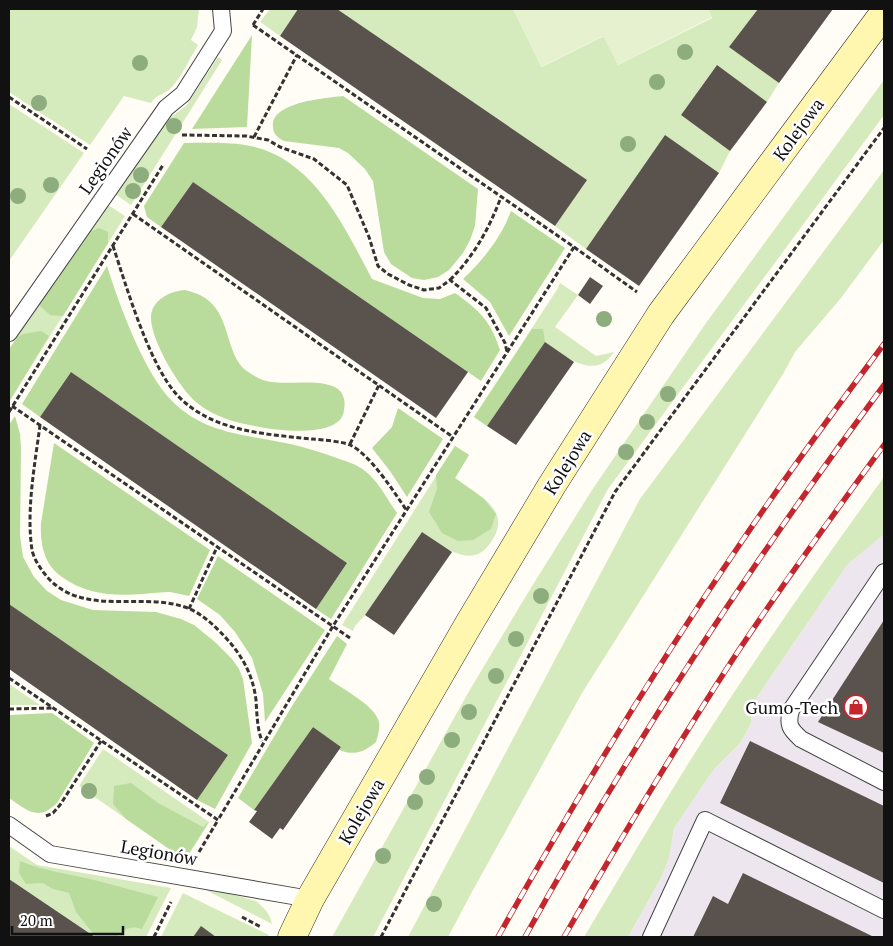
<svg xmlns="http://www.w3.org/2000/svg" width="893" height="946" font-family="'PT Serif',serif">
  <rect width="100%" height="100%" fill="#fffdf5"/>
  <path fill="#eee6ef" d="M884,533V937H628L661,878L669,858L674,828L714,769L741,742L751,723L752,707L757,697L847,565Z"/>
  <g fill="#d5ebbd">
    <path d="M9,9H199L197,27L191,40L198,45C189,59 182,77 170,89C163,95 157,94 151,103L124,96L90,145L9,92Z"/>
    <path d="M270,9H298L280,36L260,22Z"/>
    <path d="M337,9H513L542,67L604,36L618,65L712,18L708,9H758L730,47L779,83L767,102L716,66L681,115L730,151L719,173L665,136L586,249L555,226L586,180Z"/>
    <path d="M218,57L222,60L131,205L115,194L167,120L187,105Z"/>
    <path d="M884,80V115L608,489L373,937H332L468,693L529,591L592,490L706,323Z"/>
    <path d="M9,104L84,153L9,261Z"/>
    <path d="M884,170V240L841,298L795,352L783,374L582,693L473,890L448,937H408L640,499Z"/>
    <path d="M108,205L125,216L9,402V349Z"/>
    <path d="M560,283L578,295L555,327L596,356L614,352C595,382 565,356 545,342L487,426L474,417L558,288Z"/>
    <path d="M455,446L469,455L455,478C468,488 489,498 496,513C500,522 498,531 493,539C473,573 445,547 422,532L365,615L355,626L353,631L342,625Z"/>
    <path d="M884,477V534L847,565L757,697L752,707L751,723L741,742L714,769L674,828L669,858L661,878L628,937H584C620,877 656,815 693,756C753,661 818,568 884,477Z"/>
    <path d="M9,684L40,705H9Z"/>
    <path d="M103,749L209,822L185,860L79,786Z"/>
    <path d="M9,846L37,865L171,888L146,937H95L9,879Z"/>
    <path d="M192,883L256,901C264,908 270,913 272,924Z"/>
    <path d="M183,893L269,935L267,937H216L201,927L193,937H161Z"/>
  </g>
  <g fill="#b9dc9c">
    <path d="M252,35L247,127L192,129Z"/>
    <path d="M343,96L478,189L475,226L470,240L463,253L449,270L438,277L424,280L412,278L391,264L384,252L373,181L365,169L348,153L339,148L284,141C278,138 273,134 273,127C270,102 326,98 343,96Z"/>
    <path d="M184,143C204,143 226,142 245,145C312,155 344,226 372,279L423,298L440,299L455,293C479,310 491,321 500,350L481,381L193,182L161,227L147,217L144,206Z"/>
    <path d="M511,211L565,248L509,336L490,302L463,279C484,259 501,238 511,211Z"/>
    <path d="M99,228L108,232V243L63,316L50,315L39,305L89,232Z"/>
    <path d="M107,266C119,304 144,373 172,401C203,432 239,434 280,442C298,445 317,451 334,457C345,461 357,464 365,471C379,482 387,499 397,513L331,619L316,609L347,563L71,372L40,417L22,404Z"/>
    <path d="M185,290C216,297 222,315 230,343C233,352 236,360 242,367C250,374 261,381 272,382C289,385 330,377 341,392C345,398 345,404 344,410C342,438 280,431 260,427C237,423 216,418 197,403C180,389 151,341 151,318C151,300 170,291 185,290Z"/>
    <path d="M532,329H543L545,342L487,426L474,417Z"/>
    <path d="M41,331L49,336L9,402V349L18,337L23,334Z"/>
    <path d="M398,408L443,439L407,497L390,471L372,448L392,427Z"/>
    <path d="M15,416L20,434L21,448L20,536L23,557L34,577L47,591L61,600L93,610L156,612L181,619L194,625L215,642L232,659L239,669L243,679L252,743L215,809L197,800L228,755L9,604V425Z"/>
    <path d="M54,443L210,550L189,596C183,595 177,593 170,592C162,592 152,593 143,594C114,596 87,595 62,577C44,565 40,544 41,523Z"/>
    <path d="M455,446L469,455L455,478L484,499L496,514L491,529L473,540L458,541L442,533L429,512L437,489L436,475Z"/>
    <path d="M218,556L325,630L265,722L263,694L252,658L235,632L220,615L197,599Z"/>
    <path d="M337,636L347,644L329,679C342,689 375,705 379,722C380,729 378,735 376,742C364,752 355,756 339,750L341,747L313,727L254,810L238,798L292,706Z"/>
    <path d="M52,713L94,743L57,803C38,822 27,810 9,798V715Z"/>
    <path d="M131,783L158,803L203,827L209,822L185,860L126,819L113,804L114,786Z"/>
    <path d="M20,861C46,872 72,874 98,881C118,886 138,892 158,897L142,929C130,925 125,929 116,937H96L76,912L69,893L53,889L43,883L26,884L19,873Z"/>
  </g>
  <path fill="#e6f2cf" d="M513,9H708L712,17L618,65L603,36L541,67Z"/>
  <g fill="#5a524d">
    <path d="M298,9H337L587,180L555,226L280,36Z"/>
    <path d="M758,9H833L779,83L729,47Z"/>
    <path d="M717,65L767,102L730,151L681,115Z"/>
    <path d="M665,135L719,173L639,286L586,249Z"/>
    <path d="M193,182L468,372L436,418L161,227Z"/>
    <path d="M590,277L603,286L590,304L578,295Z"/>
    <path d="M545,342L574,362L516,445L487,426Z"/>
    <path d="M71,372L347,563L316,609L40,417Z"/>
    <path d="M422,532L452,552L394,635L365,615Z"/>
    <path d="M9,604L228,755L197,800L9,669Z"/>
    <path d="M884,620V753L818,722Z"/>
    <path d="M313,727L341,747L283,830L280,828L272,839L249,822L257,811L254,810Z"/>
    <path d="M750,741L884,806V883L720,803Z"/>
    <path d="M743,873L874,937H693L713,896L728,904Z"/>
    <path d="M9,879L95,937H9Z"/>
    <path d="M201,926L216,937H193Z"/>
  </g>
  <g fill="none" stroke-linecap="round" stroke-linejoin="round">
    <g stroke="#444" stroke-width="18">
      <g id="lane">
        <path d="M9,333L166,108L183,94L223,31L221,9"/>
        <path d="M884,572L791,710C787,725 790,729 801,739L884,782"/>
        <path d="M9,825L50,854L310,899"/>
        <path d="M651,937L705,820L884,910"/>
      </g>
    </g>
    <g stroke="#333" stroke-width="29">
      <path id="secondary" d="M292,937L310,899L470,622L552,485L661,314L884,13"/>
    </g>
    <g stroke="#333" stroke-width="3" stroke-dasharray="5 2.5" stroke-linecap="butt">
      <path d="M253,25L263,9"/>
      <path d="M9,97L87,149"/>
      <path d="M182,135L246,136L268,140L280,147L314,159L347,185L369,237L378,266L388,274L409,285L424,290L439,288L450,280L486,308L505,343L507,352"/>
      <path d="M254,137L297,55"/>
      <path d="M133,214L453,437"/>
      <path d="M113,246C127,288 149,365 178,396C213,432 265,434 312,439C322,440 341,441 350,445C370,454 394,492 407,511"/>
      <path d="M574,247L637,292"/>
      <path d="M450,280C474,256 489,229 501,197"/>
      <path d="M12,406L350,638"/>
      <path d="M9,412L163,165"/>
      <path d="M40,425C35,464 26,510 32,550C34,560 42,571 49,579C87,618 144,590 190,609C203,615 215,626 225,637C242,655 253,675 256,700C257,714 257,728 262,741"/>
      <path d="M350,444L379,385"/>
      <path d="M189,609L217,547"/>
      <path d="M9,678L218,820L333,626L574,247L253,25"/>
      <path d="M9,709L53,708"/>
      <path d="M46,816L53,813L60,805L101,741"/>
      <path d="M199,852L218,820"/>
      <path d="M242,917L261,927"/>
      <path d="M154,937L171,902"/>
      <path d="M381,937L615,492L884,128"/>
    </g>
    <use href="#lane" stroke="#fff" stroke-width="16"/>
    <use href="#secondary" stroke="#fff6b0" stroke-width="28"/>
    <g stroke="#c4262e" stroke-width="5.5">
      <g id="rail">
        <path d="M498,937C572,805 651,675 736,550C783,480 833,412 884,344"/>
        <path d="M525,937C631,745 753,561 884,385"/>
        <path d="M564,937C618,843 674,750 733,659C781,586 833,515 884,445"/>
      </g>
    </g>
    <use href="#rail" stroke="#fff" stroke-width="4" stroke-dasharray="11" stroke-linecap="butt"/>
  </g>
  <g fill="#8dad7f">
    <circle cx="685" cy="52" r="8"/>
    <circle cx="140" cy="63" r="8"/>
    <circle cx="657" cy="82" r="8"/>
    <circle cx="39" cy="103" r="8"/>
    <circle cx="174" cy="126" r="8"/>
    <circle cx="628" cy="144" r="8"/>
    <circle cx="141" cy="175" r="8"/>
    <circle cx="51" cy="185" r="8"/>
    <circle cx="133" cy="191" r="8"/>
    <circle cx="18" cy="196" r="8"/>
    <circle cx="604" cy="319" r="8"/>
    <circle cx="668" cy="394" r="8"/>
    <circle cx="647" cy="422" r="8"/>
    <circle cx="626" cy="452" r="8"/>
    <circle cx="541" cy="596" r="8"/>
    <circle cx="516" cy="639" r="8"/>
    <circle cx="496" cy="676" r="8"/>
    <circle cx="469" cy="712" r="8"/>
    <circle cx="452" cy="740" r="8"/>
    <circle cx="427" cy="777" r="8"/>
    <circle cx="89" cy="791" r="8"/>
    <circle cx="415" cy="802" r="8"/>
    <circle cx="383" cy="856" r="8"/>
    <circle cx="434" cy="904" r="8"/>
  </g>
  <defs>
    <g id="shop-ring" transform="scale(1.25)"><circle r="9.5" fill="#fff" stroke="#c4262e" stroke-width="1.5"/><path d="M-5-2.5h2.3a2.7 3.5 0 0 1 5.4 0H5L5.5 6h-11ZM-1.5-2.5h3a1.5 2.3 0 0 0-3 0Z" fill="#c4262e"/></g>
  </defs>
  <g fill-rule="evenodd">
    <use href="#shop-ring" x="856" y="707"/>
  </g>
  <g text-anchor="middle" dominant-baseline="central" stroke-width="5" stroke-linejoin="round" paint-order="stroke">
    <g font-size="18" fill="#111" stroke="#fff">
      <text transform="translate(798 129) rotate(-54)">Kolejowa</text>
      <text transform="translate(105 160) rotate(-55)">Legionów</text>
      <text transform="translate(567 462) rotate(-58)">Kolejowa</text>
      <text transform="translate(361 811) rotate(-60)">Kolejowa</text>
      <text transform="translate(159 852) rotate(10)">Legionów</text>
    </g>
    <g font-size="18" fill="#111" stroke="#fff" text-anchor="end">
      <text x="838" y="707">Gumo-Tech</text>
    </g>
  </g>
  <rect width="893" height="946" fill="none" stroke="#111111" stroke-width="20"/>
  <path d="M12 926v8h111v-8" fill="none" stroke="#111111" stroke-width="2.5"/>
  <text x="20" y="926" font-size="15" fill="#111111" stroke="#ffffff" stroke-width="4" paint-order="stroke">20 m</text>
</svg>
